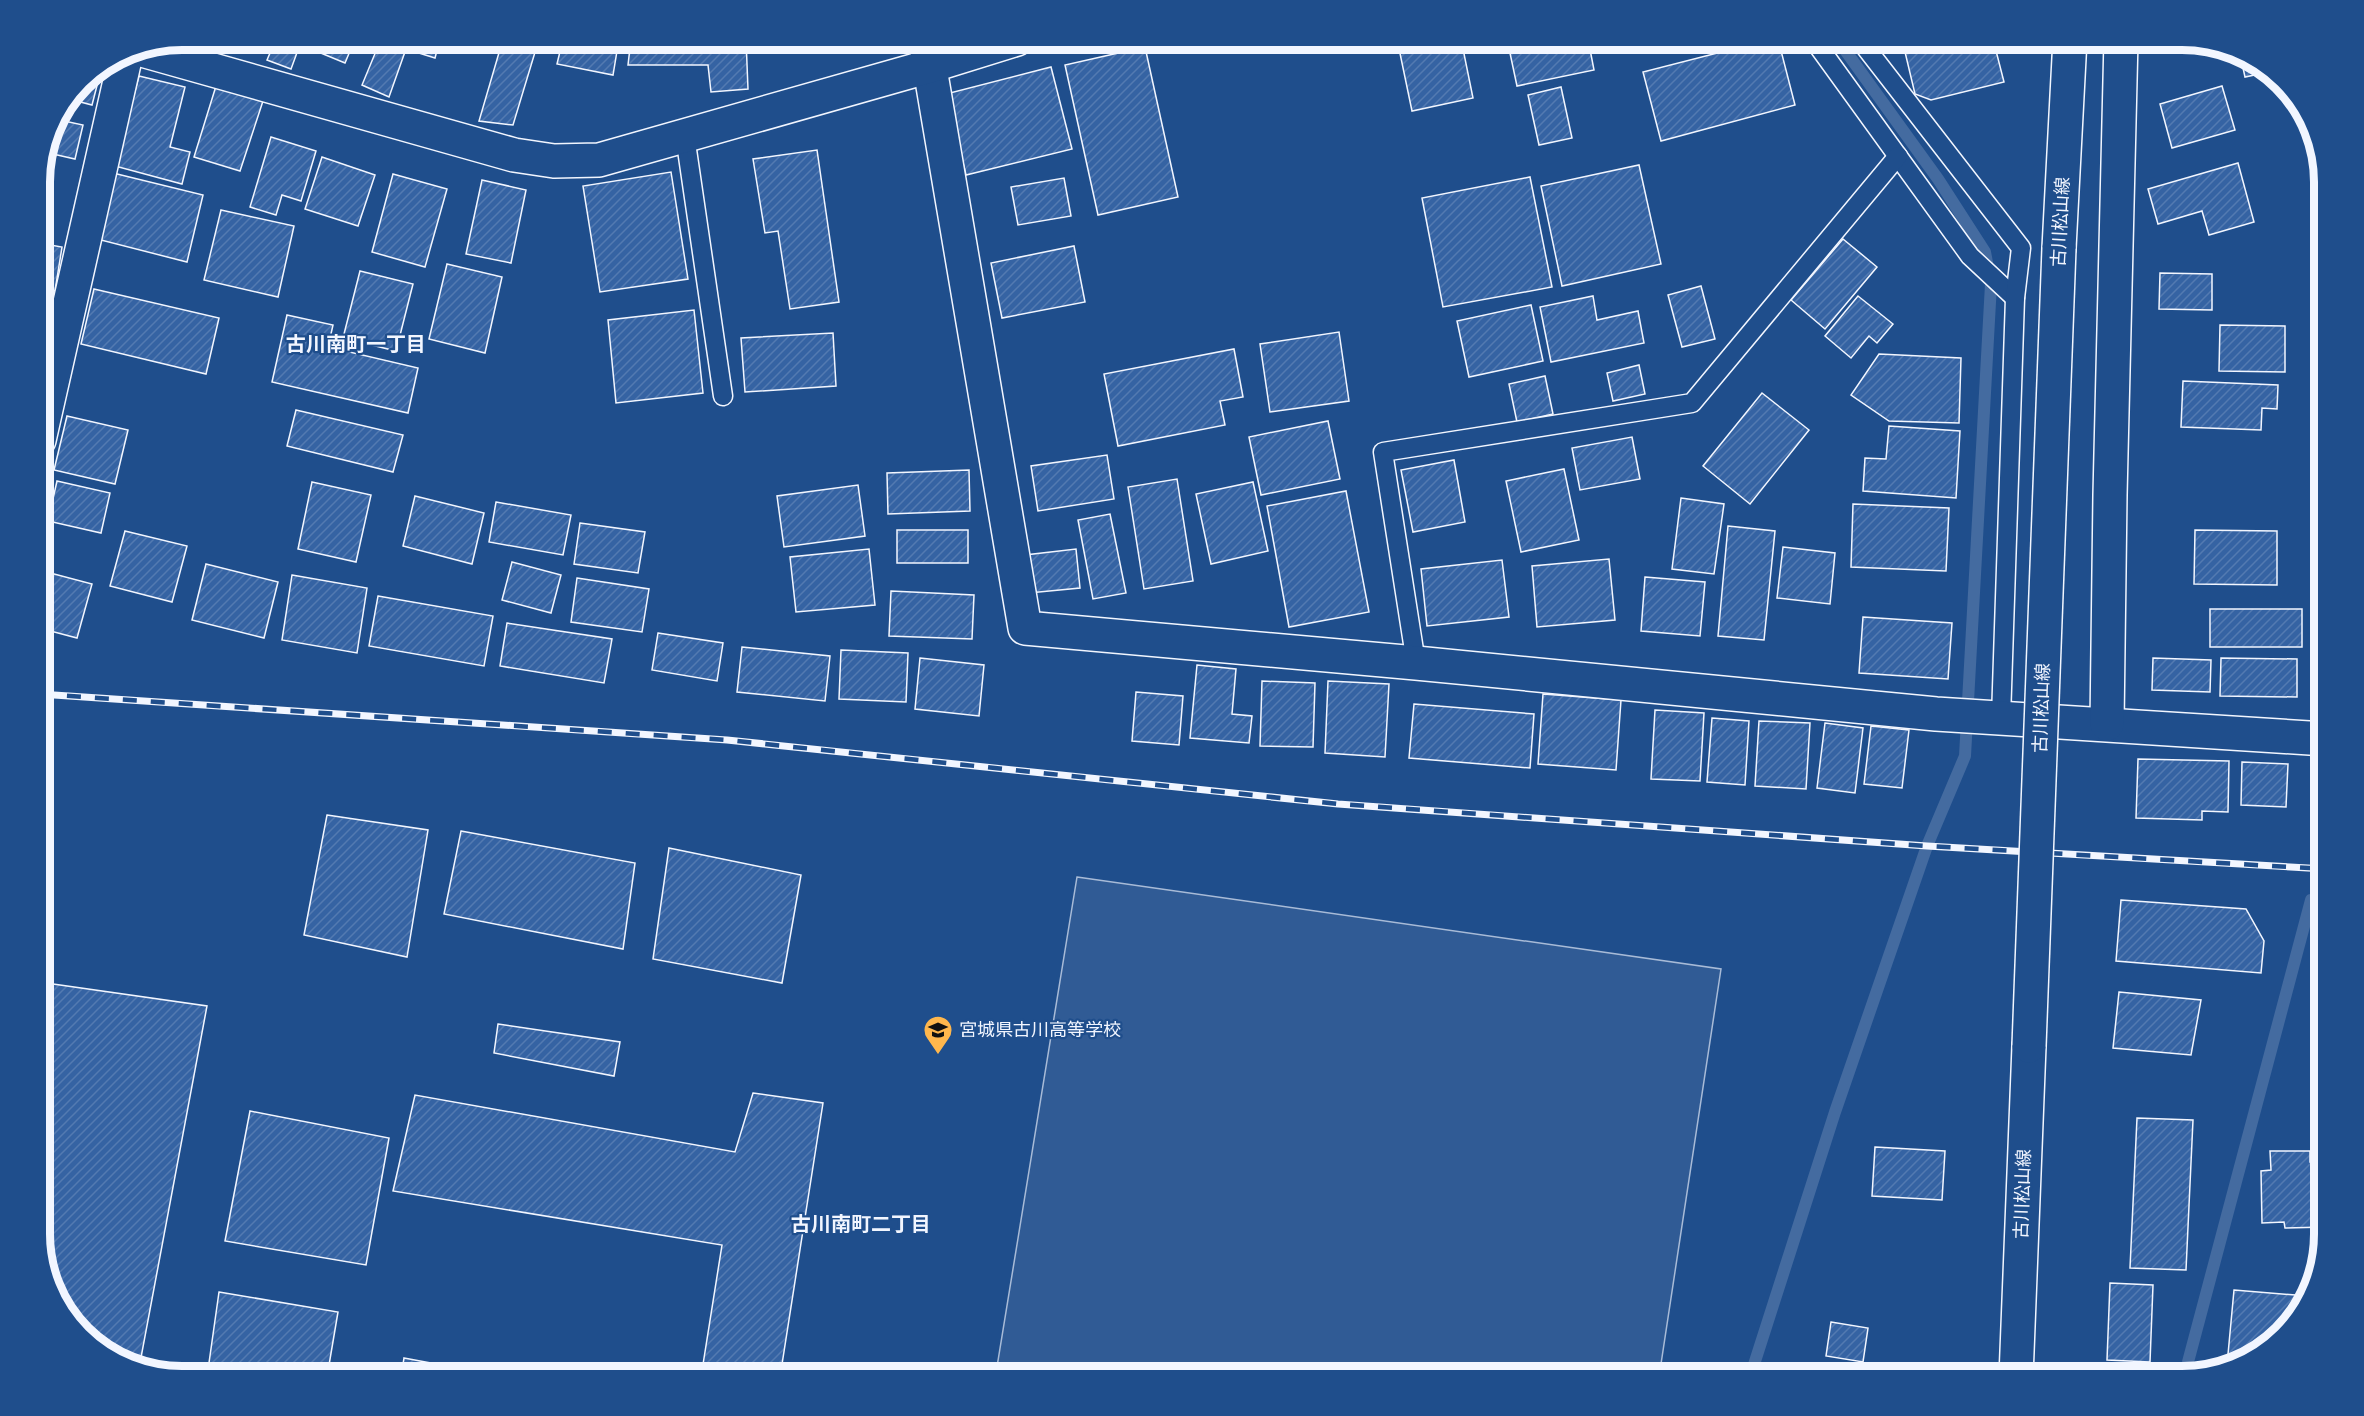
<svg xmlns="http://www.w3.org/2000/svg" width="2364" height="1416" font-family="'Sofia Sans Condensed','Noto Sans JP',sans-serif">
  <defs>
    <pattern id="building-hatch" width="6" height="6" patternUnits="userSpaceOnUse" patternTransform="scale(1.5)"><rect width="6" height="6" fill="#3563a3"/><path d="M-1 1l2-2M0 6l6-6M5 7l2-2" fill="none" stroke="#537ab1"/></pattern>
  </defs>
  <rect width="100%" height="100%" fill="#1f4e8c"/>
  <path fill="#305b95" stroke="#a8bbd7" stroke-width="1.5" d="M1077,877L1721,969L1659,1377H1019L996,1373Z"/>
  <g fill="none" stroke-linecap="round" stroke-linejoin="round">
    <g stroke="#446ba0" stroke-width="12">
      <path d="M1750,1377L1835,1112L1927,846L1965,756L1991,284L1985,252L1938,179L1837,39"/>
      <path d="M2184,1377L2311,900L2325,901"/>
    </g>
  </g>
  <g fill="url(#building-hatch)" stroke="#f2f6ff" stroke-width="1.5">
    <path d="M201,39H237L234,50Z"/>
    <path d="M276,39H302L291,69L267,60Z"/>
    <path d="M321,39H355L345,63L316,51Z"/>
    <path d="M381,39H440L435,58L406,49L389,97L362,85Z"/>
    <path d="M503,39H539L513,125L479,121Z"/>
    <path d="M563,39H619L613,75L557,64Z"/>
    <path d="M631,39H746L748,89L711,92L708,65H628Z"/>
    <path d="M759,39H835L761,53Z"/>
    <path d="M1397,39H1461L1473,98L1412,111Z"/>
    <path d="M1507,39H1588L1594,70L1517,86Z"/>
    <path d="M1772,39H1778L1795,105L1661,141L1643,72Z"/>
    <path d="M1958,39H1993L2004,82L1931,100L1915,94L1905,52Z"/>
    <path d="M1145,47L1178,197L1098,215L1065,65Z"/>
    <path d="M2240,54L2254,58L2268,72L2245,77Z"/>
    <path d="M102,66L92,105L69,99L81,80Z"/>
    <path d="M1051,67L1072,149L966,175L946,94Z"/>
    <path d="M139,76L185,87L170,147L190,152L182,184L115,166Z"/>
    <path d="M216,86L263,101L240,171L194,157Z"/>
    <path d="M2222,86L2235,130L2172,148L2160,104Z"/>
    <path d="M1561,87L1572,138L1539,145L1528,95Z"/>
    <path d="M55,119L83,125L75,159L44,152L50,126Z"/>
    <path d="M271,137L316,151L301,201L282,195L276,215L250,207Z"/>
    <path d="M817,150L839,302L790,309L778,231L765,233L753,159Z"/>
    <path d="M322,157L375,175L358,226L305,209Z"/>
    <path d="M2238,163L2254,222L2209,235L2202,211L2158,224L2148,189Z"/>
    <path d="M1639,165L1661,264L1562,286L1541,186Z"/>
    <path d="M39,172L49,174L39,222Z"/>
    <path d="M671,172L688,279L600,292L583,186Z"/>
    <path d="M113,173L203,195L187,262L97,239Z"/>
    <path d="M393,174L447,189L425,267L372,252Z"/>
    <path d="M1530,177L1552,287L1443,307L1422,198Z"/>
    <path d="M1064,178L1071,216L1018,225L1011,187Z"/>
    <path d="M482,180L526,190L511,263L466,254Z"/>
    <path d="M221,210L294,226L278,297L204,280Z"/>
    <path d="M1843,239L1877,267L1825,329L1791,300Z"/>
    <path d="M39,243L62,247L55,291L39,289Z"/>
    <path d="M1074,246L1085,302L1002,318L991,263Z"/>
    <path d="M447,264L502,277L485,353L429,339Z"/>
    <path d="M360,271L413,284L396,351L343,338Z"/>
    <path d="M2160,273L2212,274V310L2159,309Z"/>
    <path d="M1701,286L1715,339L1682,347L1668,295Z"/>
    <path d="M94,289L219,318L206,374L81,344Z"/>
    <path d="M1593,296L1597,320L1638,311L1644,343L1551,362L1540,307Z"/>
    <path d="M1858,296L1893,324L1877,343L1869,336L1851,358L1825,336Z"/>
    <path d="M1531,305L1543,361L1469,377L1457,321Z"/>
    <path d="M694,310L703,393L616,403L608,320Z"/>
    <path d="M287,315L333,325L328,347L418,368L408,413L272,382Z"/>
    <path d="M2220,325L2285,326V372L2219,371Z"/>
    <path d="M1339,332L1349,401L1270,412L1260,344Z"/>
    <path d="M833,333L836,386L745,392L741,338Z"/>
    <path d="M1234,349L1243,397L1220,401L1225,425L1118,446L1104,374Z"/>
    <path d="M1879,354L1961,358L1959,423L1889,421L1851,395Z"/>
    <path d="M1639,365L1645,394L1613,401L1607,373Z"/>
    <path d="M1545,376L1553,414L1517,422L1509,384Z"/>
    <path d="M2183,381L2278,385L2277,409L2262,408L2261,430L2181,427Z"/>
    <path d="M1762,393L1809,430L1750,504L1703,466Z"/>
    <path d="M296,410L403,435L393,472L287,446Z"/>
    <path d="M67,416L128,430L115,484L54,470Z"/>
    <path d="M1328,421L1340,479L1261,495L1249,437Z"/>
    <path d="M1889,426L1960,431L1956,498L1863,491L1865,458L1886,459Z"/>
    <path d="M1632,437L1640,479L1580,490L1572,448Z"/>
    <path d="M1107,455L1114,499L1038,511L1031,466Z"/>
    <path d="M1454,460L1465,522L1413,532L1401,470Z"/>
    <path d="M1564,469L1579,540L1521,552L1506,481Z"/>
    <path d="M969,470L970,511L888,514L887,473Z"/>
    <path d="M1177,479L1193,581L1144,589L1128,487Z"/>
    <path d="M57,481L110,493L101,533L48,521Z"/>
    <path d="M312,482L371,495L356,562L298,549Z"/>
    <path d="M1253,482L1268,551L1211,564L1196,494Z"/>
    <path d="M858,485L865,536L784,547L777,496Z"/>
    <path d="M1346,491L1369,612L1289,627L1267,506Z"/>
    <path d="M415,496L484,513L472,564L403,546Z"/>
    <path d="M1681,498L1724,504L1714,574L1672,569Z"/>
    <path d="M496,502L571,515L563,555L489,542Z"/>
    <path d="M1853,504L1949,508L1946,571L1851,567Z"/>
    <path d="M1110,514L1126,593L1093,599L1078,520Z"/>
    <path d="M580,523L645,532L638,573L574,564Z"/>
    <path d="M1728,526L1775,531L1764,640L1718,636Z"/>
    <rect x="897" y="530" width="71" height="33"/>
    <path d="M2195,530L2277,531V585L2194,584Z"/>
    <path d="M125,531L187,546L172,602L110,586Z"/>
    <path d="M1783,547L1835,553L1830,604L1777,598Z"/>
    <path d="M869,549L875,605L796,612L790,557Z"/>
    <path d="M1076,549L1080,588L1029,593L1025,555Z"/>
    <path d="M1609,559L1615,620L1537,627L1532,566Z"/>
    <path d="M1502,560L1509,617L1427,626L1421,569Z"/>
    <path d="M512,562L561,575L551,613L502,600Z"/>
    <path d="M206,564L278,582L264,638L192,620Z"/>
    <path d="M39,570L92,584L77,638L39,628Z"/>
    <path d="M292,575L367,588L357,653L282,640Z"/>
    <path d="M1645,577L1705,582L1700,636L1641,631Z"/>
    <path d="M577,578L649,589L642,632L571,622Z"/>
    <path d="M891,591L974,595L972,639L889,636Z"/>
    <path d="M378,596L493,616L484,666L369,646Z"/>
    <rect x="2210" y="609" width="92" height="38"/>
    <path d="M1863,617L1952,623L1948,679L1859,673Z"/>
    <path d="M507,623L612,639L604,683L500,666Z"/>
    <path d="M658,633L723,643L717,681L652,670Z"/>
    <path d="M742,647L830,656L825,701L737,692Z"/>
    <path d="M841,650L908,653L906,702L839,699Z"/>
    <path d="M920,658L984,665L979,716L915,709Z"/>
    <path d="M2153,658L2211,660L2210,692L2152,690Z"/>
    <path d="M2221,658L2297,659V697L2220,696Z"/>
    <path d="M1197,665L1236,669L1232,714L1252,716L1249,743L1190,738Z"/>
    <path d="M1262,681L1315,683L1313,747L1260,746Z"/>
    <path d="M1328,681L1389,684L1385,757L1325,753Z"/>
    <path d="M1136,692L1183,696L1179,745L1132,741Z"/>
    <path d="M1543,694L1621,700L1616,770L1538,764Z"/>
    <path d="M1414,704L1534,714L1530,768L1409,758Z"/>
    <path d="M1655,710L1704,713L1700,781L1651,779Z"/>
    <path d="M1712,718L1749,721L1745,785L1707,782Z"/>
    <path d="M1759,721L1810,723L1806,789L1755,786Z"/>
    <path d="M1825,723L1863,728L1855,793L1817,788Z"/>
    <path d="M1871,726L1909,730L1902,788L1864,784Z"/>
    <path d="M2138,759L2229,761L2228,812L2202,811V820L2136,818Z"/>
    <path d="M2242,762L2288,764L2286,807L2241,805Z"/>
    <path d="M327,815L428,830L407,957L304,935Z"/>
    <path d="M461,831L635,863L623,949L444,914Z"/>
    <path d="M669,848L801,875L782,983L653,959Z"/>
    <path d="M2121,900L2246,909L2264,941L2261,973L2116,961Z"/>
    <path d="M39,982L207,1006L140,1363L110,1358L58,1306L39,1244Z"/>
    <path d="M2119,992L2201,1000L2191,1055L2113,1048Z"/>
    <path d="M498,1024L620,1042L614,1076L494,1053Z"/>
    <path d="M753,1093L823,1103L780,1377H701L722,1245L393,1191L415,1095L735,1152Z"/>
    <path d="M250,1111L389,1138L366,1265L225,1241Z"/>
    <path d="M2137,1118L2193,1120L2186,1270L2130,1268Z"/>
    <path d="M1875,1147L1945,1151L1942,1200L1872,1196Z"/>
    <path d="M2270,1151H2310V1162H2325V1227L2285,1228L2284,1222L2262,1223L2261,1171L2271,1170Z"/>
    <path d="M2110,1283L2153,1285L2150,1362L2107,1360Z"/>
    <path d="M2234,1290L2308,1296L2306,1306L2254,1358L2227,1365Z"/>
    <path d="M219,1292L338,1312L327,1377H207Z"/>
    <path d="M1831,1322L1868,1328L1863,1362L1826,1356Z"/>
    <path d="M404,1358L506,1377H401Z"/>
    <path d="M1896,1364L1949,1370V1377H1894Z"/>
  </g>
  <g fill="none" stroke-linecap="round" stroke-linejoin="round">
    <g stroke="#f2f6ff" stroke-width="21">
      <g id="lane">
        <path d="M1813,39L1970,256L2015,298"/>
        <path d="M1859,39L2021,248L2015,298L2001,718"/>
        <path d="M685,136L723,396"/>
        <path d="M1416,663L1383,452L1692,403L1898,156"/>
      </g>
    </g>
    <g stroke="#f2f6ff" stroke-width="36">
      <g id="street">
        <path d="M925,39L1025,628L1416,663L1936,714L2325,739"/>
        <path d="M135,48L514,155L554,161L599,160L930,66L1017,39"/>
        <path d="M39,440L127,50"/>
        <path d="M2107,724L2110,495L2121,39"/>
      </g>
    </g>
    <g stroke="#f2f6ff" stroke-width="36">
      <g id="primary">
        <path d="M2059,248L2070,39"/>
        <path d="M2016,1377L2029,1046"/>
      </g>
    </g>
    <use href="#lane" stroke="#1f4e8c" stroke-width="18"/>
    <use href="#street" stroke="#1f4e8c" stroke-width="33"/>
    <use href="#primary" stroke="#1f4e8c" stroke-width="33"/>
    <g stroke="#f2f6ff" stroke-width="7">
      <path id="rail" d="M39,694L727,740L1338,804L1927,846L2325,869"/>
    </g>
    <use href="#rail" stroke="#1f4e8c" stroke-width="4.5" stroke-dasharray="14" stroke-linecap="butt"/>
    <g stroke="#f2f6ff" stroke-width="36" stroke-linecap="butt">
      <path id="primary-bridge" d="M2029,1046L2059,248"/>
    </g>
    <use href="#primary-bridge" stroke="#1f4e8c" stroke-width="33"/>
  </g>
  <defs>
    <g id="school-pin" transform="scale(1.5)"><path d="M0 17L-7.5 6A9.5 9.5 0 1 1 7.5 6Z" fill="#ffb74d" stroke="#1f4e8c"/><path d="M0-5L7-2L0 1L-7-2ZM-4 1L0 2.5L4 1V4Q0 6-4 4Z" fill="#111"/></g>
  </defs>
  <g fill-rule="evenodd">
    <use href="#school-pin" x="938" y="1030"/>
  </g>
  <g text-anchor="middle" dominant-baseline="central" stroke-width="4.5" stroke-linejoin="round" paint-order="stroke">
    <g font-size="18" fill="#f2f6ff" stroke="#1f4e8c">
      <text transform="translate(2061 222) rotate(-87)">古川松山線</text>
      <text transform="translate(2042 708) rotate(-88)">古川松山線</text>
      <text transform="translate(2023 1194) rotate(-88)">古川松山線</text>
    </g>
    <g font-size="18" fill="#f2f6ff" stroke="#1f4e8c" text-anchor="start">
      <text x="959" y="1030">宮城県古川高等学校</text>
    </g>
    <g font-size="20" font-weight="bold" fill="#f2f6ff" stroke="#1f4e8c">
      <text x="356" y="345">古川南町一丁目</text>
      <text x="861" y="1225">古川南町二丁目</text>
    </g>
  </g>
  <path d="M0 0H2364V1416H0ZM182 50H2182A132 132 0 0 1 2314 182V1234A132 132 0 0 1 2182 1366H182A132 132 0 0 1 50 1234V182A132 132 0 0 1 182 50Z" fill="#1f4e8c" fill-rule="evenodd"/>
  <path fill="none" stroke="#f2f6ff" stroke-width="8" d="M182 50H2182A132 132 0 0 1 2314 182V1234A132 132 0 0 1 2182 1366H182A132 132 0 0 1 50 1234V182A132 132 0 0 1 182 50Z"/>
</svg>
